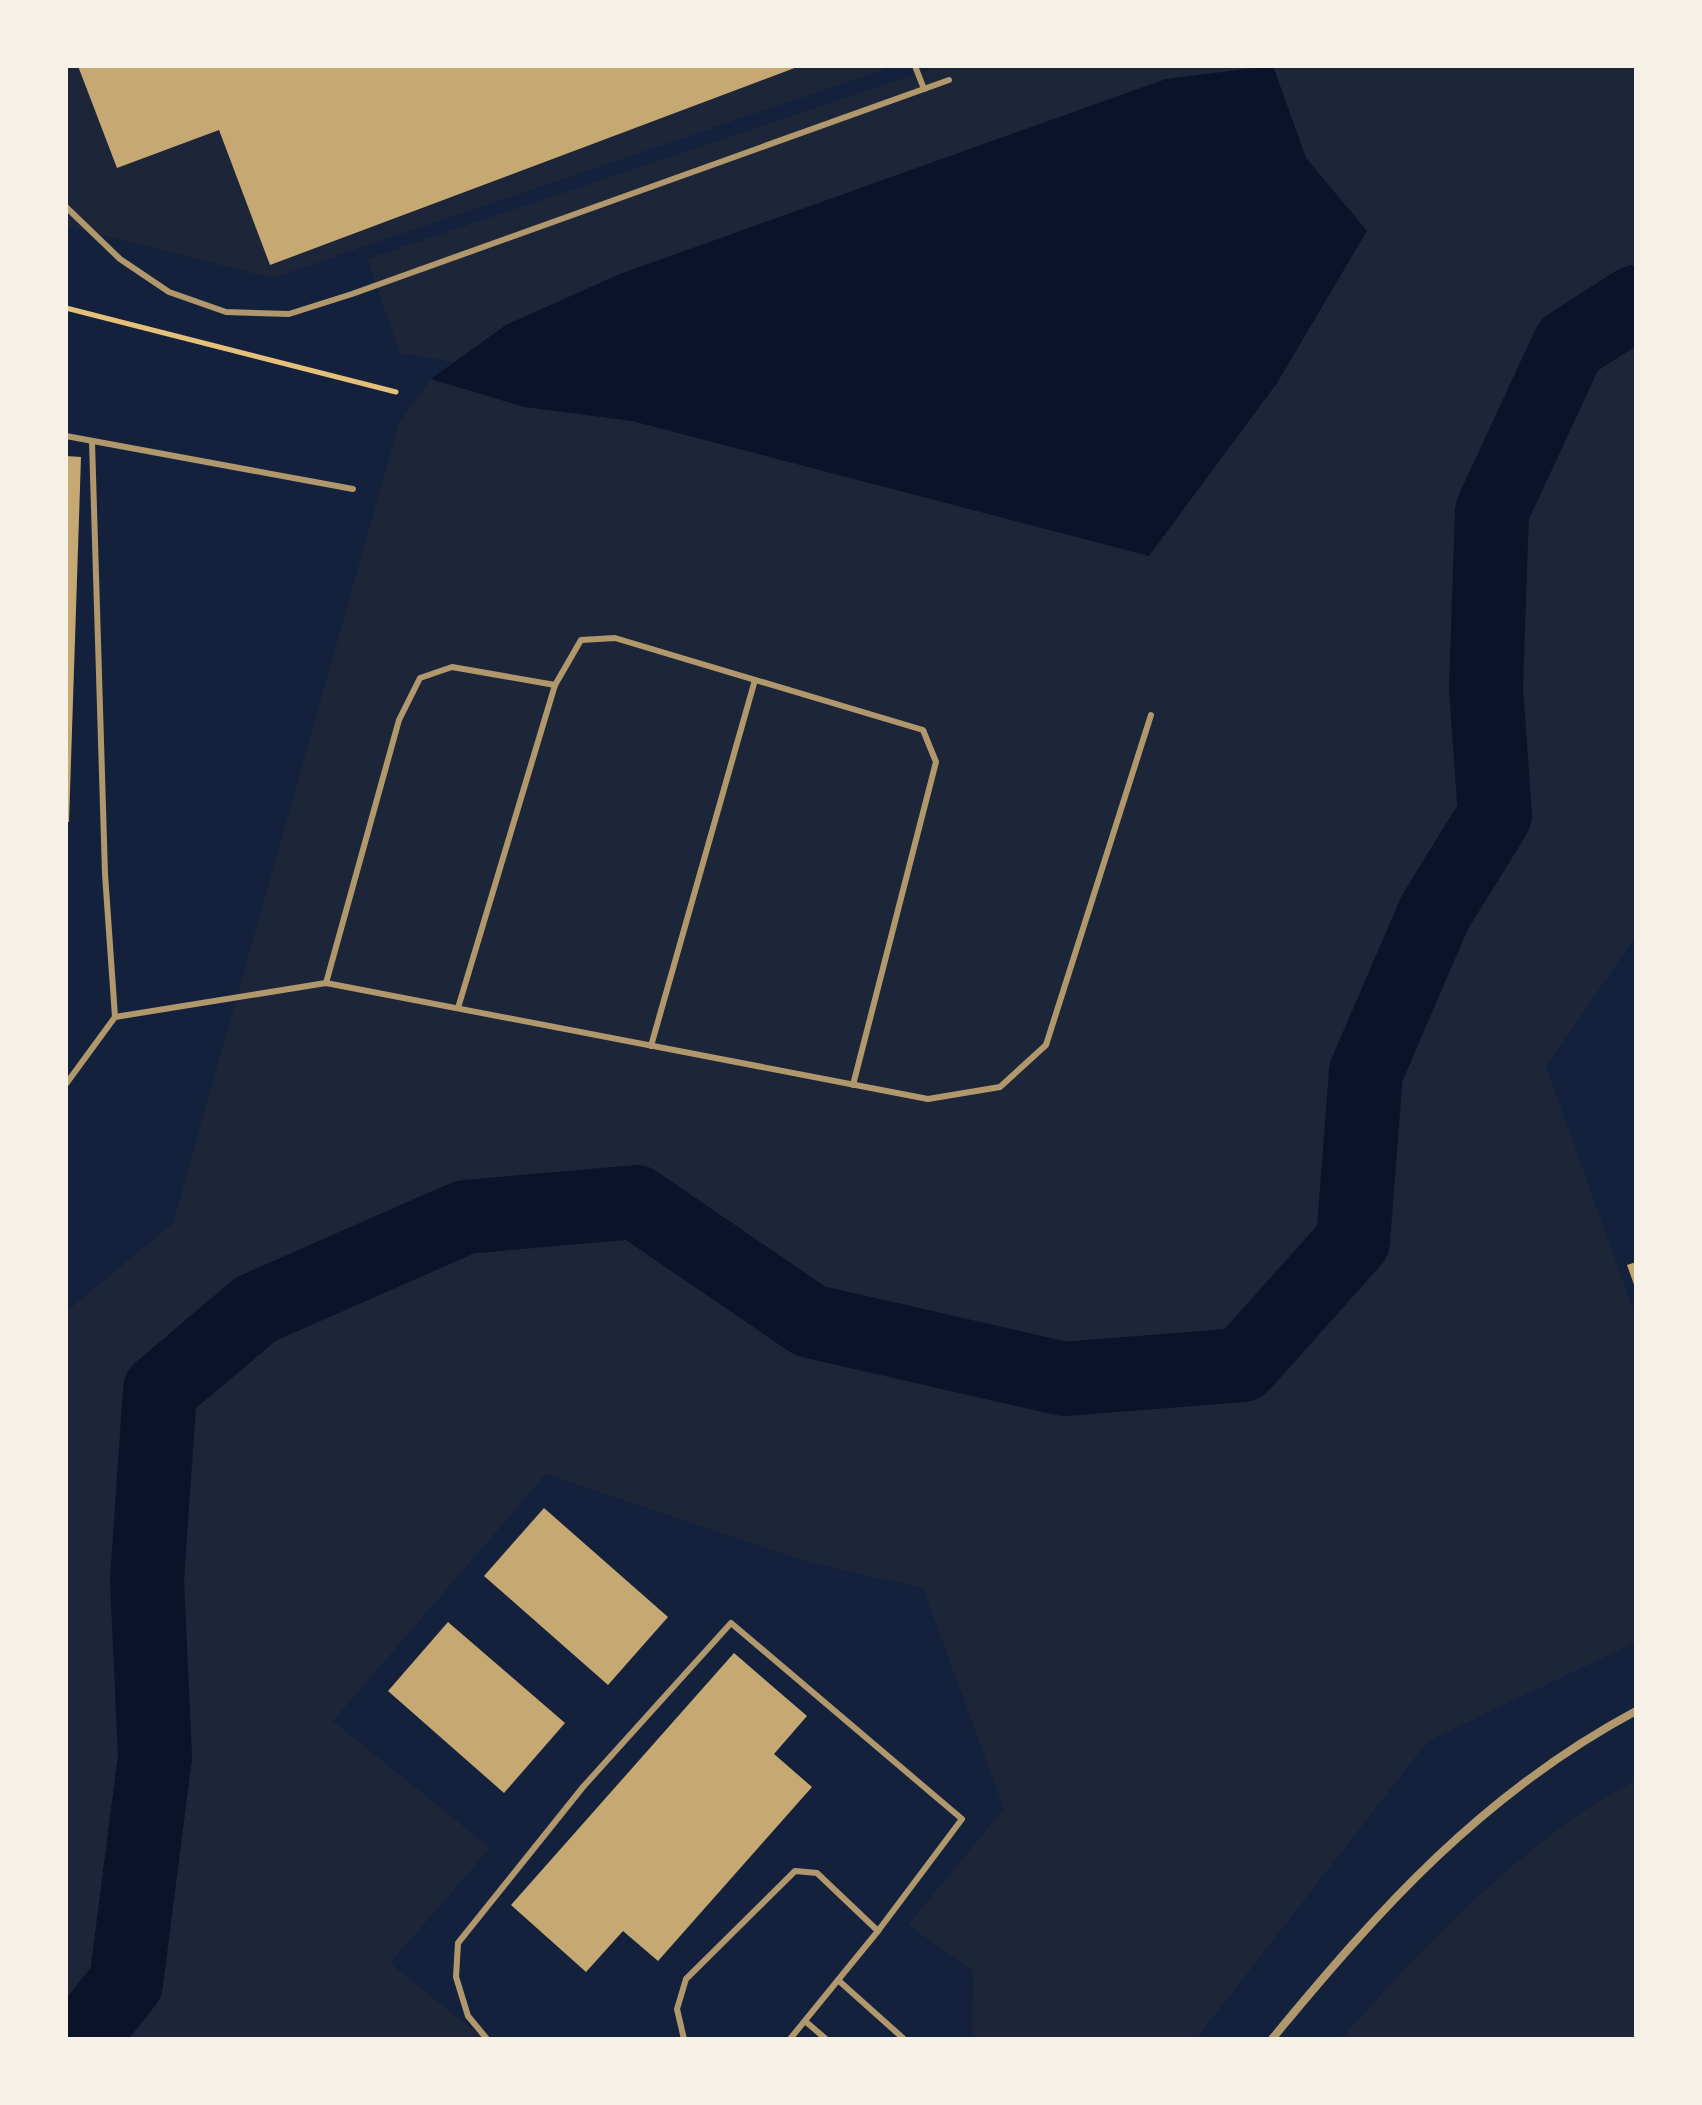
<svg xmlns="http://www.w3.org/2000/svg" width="1702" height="2105" font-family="'Noto Sans',sans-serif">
  <rect width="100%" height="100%" fill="#14213d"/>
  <g fill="#1d2539">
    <path d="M66,66H882L883,70L272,278L66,226Z"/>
    <path d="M940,66H1269L1166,79L620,274L506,325L454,362L400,353L367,259Z"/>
    <path d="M1273,66H1636V936L1546,1066L1636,1318V1642L1428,1741L1196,2039H982L972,2034L973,1971L908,1925L1004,1809L923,1588L811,1563L546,1474L333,1721L490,1848L390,1963L484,2039H66V1312L173,1223L399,423L431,379L632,421L1367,231L1306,158Z"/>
    <path d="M1636,1780V2039H1341C1413,1958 1489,1878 1578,1815C1596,1802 1617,1791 1636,1780Z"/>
  </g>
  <path fill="#0b132b" d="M1273,66L1306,158L1367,231L1277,383L1149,556L632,421L524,407L431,379L506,325L620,274L1166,79Z"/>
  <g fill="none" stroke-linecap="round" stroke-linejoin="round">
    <path stroke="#0b132b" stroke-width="74" d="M81,2039L126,1983L155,1757L147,1580L160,1390L256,1309L465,1217L636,1202L810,1321L1064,1379L1242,1365L1353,1241L1366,1072L1435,912L1495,815L1486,688L1492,511L1569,345L1636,302"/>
  </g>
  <g fill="#c6a872">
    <path d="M78,66H800L270,265L219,130L117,168Z"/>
    <path d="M66,456L81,457L69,822H66Z"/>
    <path d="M1636,1262V1290L1627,1265Z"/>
    <path d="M544,1508L668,1617L608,1685L484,1576Z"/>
    <path d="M448,1622L565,1723L504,1793L388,1691Z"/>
    <path d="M734,1653L807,1716L774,1754L812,1787L658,1961L623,1931L586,1972L511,1905Z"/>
  </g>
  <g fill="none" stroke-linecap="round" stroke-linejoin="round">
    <path stroke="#e5c07b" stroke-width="5" d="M66,308L396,392"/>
    <g stroke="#b1986c" stroke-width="6">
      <path d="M915,66L924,89"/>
      <path d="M66,207L120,259L169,292L226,312L289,314L352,294L949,80"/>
      <path d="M66,436L353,489"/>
      <path d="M326,983L399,720L420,678L452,667L555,685"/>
      <path d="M458,1008L555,685L581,640L615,638L923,730L936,762L853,1085"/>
      <path d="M115,1017L326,983L928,1099L1000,1087L1046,1045L1151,715"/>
      <path d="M651,1046L755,680"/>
      <path d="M66,1084L115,1017L105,874L92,442"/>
      <path d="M838,1980L904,2039"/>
      <path d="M805,2021L826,2039"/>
      <path d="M487,2039L468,2016L456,1977L458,1943L583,1787L731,1623L962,1819L878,1931L790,2039"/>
      <path d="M684,2039L677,2009L686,1979L795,1871L817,1873L878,1931"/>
    </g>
    <path stroke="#b1986c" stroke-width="8" d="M1272,2039C1380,1908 1483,1793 1636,1711"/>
  </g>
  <rect width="1702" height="2105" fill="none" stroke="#f6f1e7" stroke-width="136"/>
</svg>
